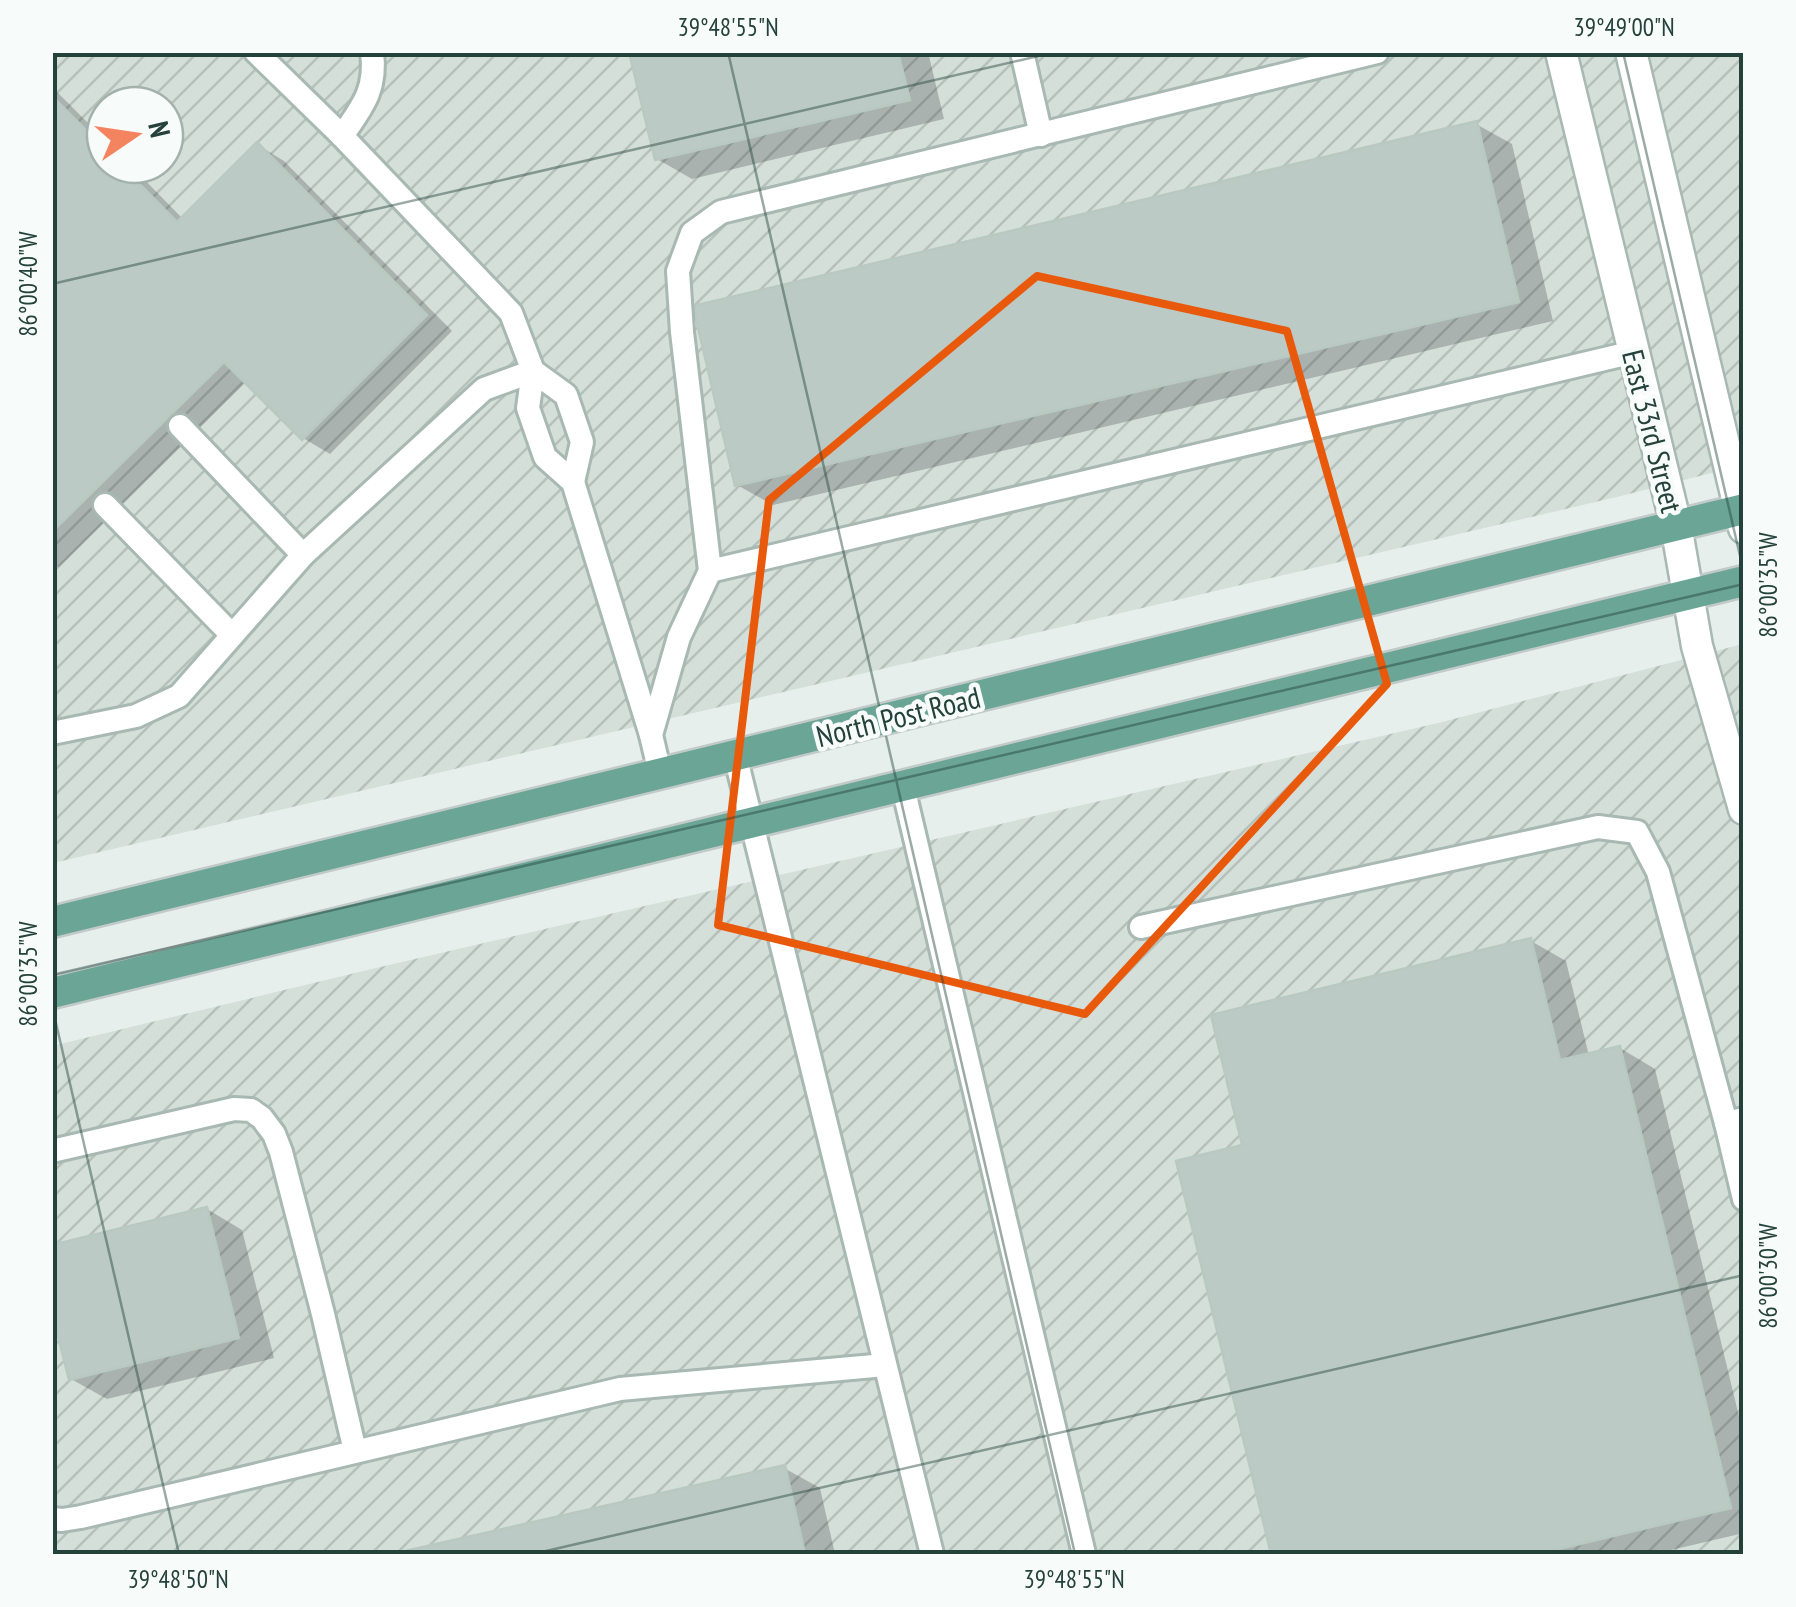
<svg xmlns="http://www.w3.org/2000/svg" width="1796" height="1607" font-family="'PT Sans Narrow',sans-serif">
  <defs>
    <pattern id="industrial-furrows" width="10" height="10" patternUnits="userSpaceOnUse" patternTransform="scale(2.5)"><rect width="10" height="10" fill="#d4dfda"/><path d="M-1 1l2-2M0 10L10 0M9 11l2-2" fill="none" stroke="#b6c1bc"/></pattern>
  </defs>
  <rect width="100%" height="100%" fill="#e6efeb"/>
  <g fill="url(#industrial-furrows)" fill-rule="evenodd">
    <path d="M52,53H1743V465L1621,496L53,863ZM105,105H165V165H105Z"/>
    <path d="M1743,644V1554H53L52,1046L376,968L1438,723Z"/>
  </g>
  <g fill="#0003">
    <path d="M632,52H928L944,119L692,179L657,159Z"/>
    <path d="M52,87L105,140V165H130L183,219L258,145L284,161L452,331L330,454L303,438L247,381L59,567L52,563Z"/>
    <path d="M1476,124L1512,144L1553,321L773,505L737,485Z"/>
    <path d="M1531,941L1566,961L1589,1056L1620,1048L1655,1069L1744,1437V1533L1654,1554H1273L1179,1163L1245,1147Z"/>
    <path d="M207,1209L242,1230L274,1358L107,1399L71,1379Z"/>
    <path d="M784,1468L820,1488L835,1554H403Z"/>
  </g>
  <g fill="#bbcac4" stroke="#b8c9c2" stroke-width="2.5">
    <path d="M629,52H898L910,100L655,160Z"/>
    <path d="M52,96L105,149V165H121L177,222L257,142L427,315L302,440L224,362L52,532Z"/>
    <path d="M1477,121L1519,302L735,486L693,306Z"/>
    <path d="M1531,938L1560,1060L1620,1046L1731,1508L1538,1554H1271L1176,1161L1242,1145L1211,1015Z"/>
    <path d="M207,1207L239,1338L69,1380L52,1312V1245Z"/>
    <path d="M785,1465L805,1554H392Z"/>
  </g>
  <g fill="none" stroke-linecap="round" stroke-linejoin="round">
    <g stroke="#a8b8b2" stroke-width="28">
      <g id="lane">
        <path d="M1022,52L1041,135"/>
        <path d="M342,136C362,107 377,90 372,52"/>
        <path d="M533,371L566,395L582,442L573,482L545,457L528,408Z"/>
        <path d="M180,426L303,555"/>
        <path d="M573,482L651,735"/>
        <path d="M105,505L232,635"/>
        <path d="M710,571L1634,352"/>
        <path d="M52,733L136,716L179,696L303,555L484,389L533,371L511,313L342,136L256,52"/>
        <path d="M735,755L932,1554"/>
        <path d="M660,773L651,735L679,637L710,571L682,332L678,271L692,233L721,212L1377,52"/>
        <path d="M903,787L1084,1554"/>
        <path d="M1141,927L1598,827L1637,832L1658,872L1726,1123L1744,1119"/>
        <path d="M1726,1123L1744,1199"/>
        <path d="M52,1151L234,1109L251,1110L262,1118L274,1134L281,1152L323,1314L355,1451"/>
        <path d="M52,1519L62,1520L81,1517L620,1389L885,1365"/>
      </g>
    </g>
    <g stroke="#a8b8b2" stroke-width="35">
      <g id="street">
        <path d="M1561,52L1676,525L1697,646L1744,809"/>
        <path d="M1631,52L1744,528"/>
      </g>
    </g>
    <g stroke="#c2cac8" stroke-width="35">
      <g id="primary">
        <path d="M52,922L1744,509"/>
        <path d="M52,993L1744,581"/>
      </g>
    </g>
    <use href="#lane" stroke="#fff" stroke-width="22"/>
    <use href="#street" stroke="#fff" stroke-width="30"/>
    <use href="#primary" stroke="#6aa596" stroke-width="30"/>
  </g>
  <path fill="none" stroke="#e8590c" stroke-width="8" stroke-linejoin="round" d="M1037,276L1287,331L1387,684L1085,1014L718,925L769,500Z"/>
  <path fill="none" stroke="#24423a" stroke-width="2.5" stroke-opacity="0.45" d="M728,52L1075,1554M1623,52L1744,573M52,284L1056,52M52,975L1744,584M52,1006L179,1554M533,1554L1744,1275"/>
  <g text-anchor="middle" dominant-baseline="central" stroke-width="9" stroke-linejoin="round" paint-order="stroke">
    <g font-size="30" fill="#24423a" stroke="#f7fbf9">
      <text transform="translate(1653 431) rotate(76)">East 33rd Street</text>
      <text transform="translate(898 716) rotate(-14)">North Post Road</text>
    </g>
  </g>
  <rect width="1796" height="1607" fill="none" stroke="#f7fbf9" stroke-width="110"/>
  <g transform="translate(135 135) rotate(77)"><circle r="48" fill="#f7fbf9" stroke="#a3b1ad" stroke-width="2.5"/>
  <path d="M0-8L18 38L0 25L-18 38Z" fill="#f4845f"/>
  <text y="-15" font-size="28" font-weight="bold" text-anchor="middle" fill="#24423a">N</text>
  </g>
  <rect x="55" y="55" width="1686" height="1497" fill="none" stroke="#24423a" stroke-width="4"/>
  <g font-size="25" text-anchor="middle" fill="#24423a">
    <text x="728" y="36">39°48'55"N</text>
    <text x="1624" y="36">39°49'00"N</text>
    <text transform="translate(28 284) rotate(-90)" y="9">86°00'40"W</text>
    <text transform="translate(1768 585) rotate(-90)" y="9">86°00'35"W</text>
    <text transform="translate(28 974) rotate(-90)" y="9">86°00'35"W</text>
    <text transform="translate(1768 1276) rotate(-90)" y="9">86°00'30"W</text>
    <text x="178" y="1588">39°48'50"N</text>
    <text x="1074" y="1588">39°48'55"N</text>
  </g>
</svg>
